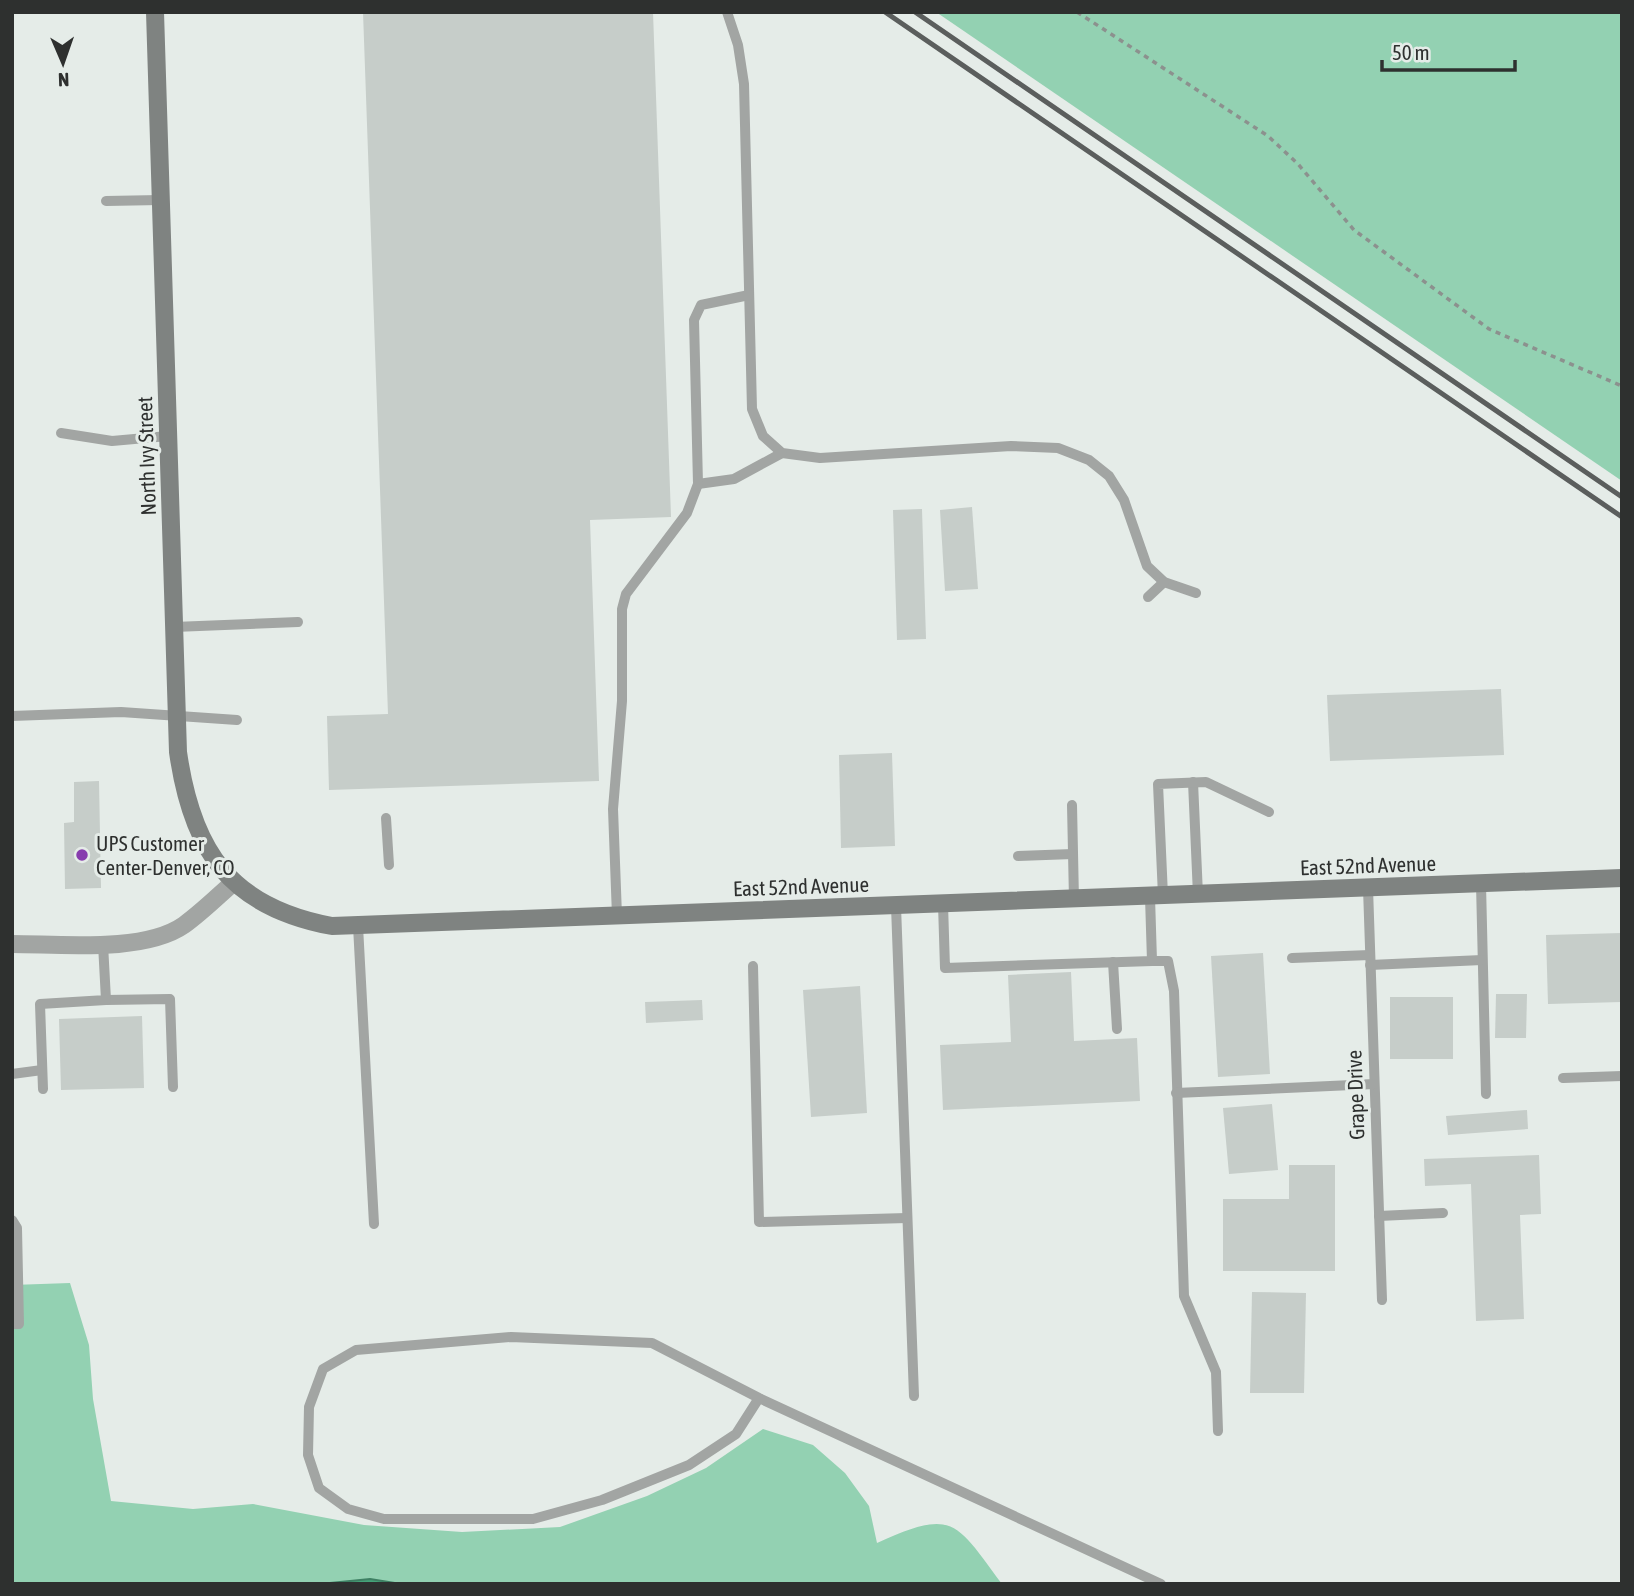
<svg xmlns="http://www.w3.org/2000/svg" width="1634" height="1596" font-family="'Asap Condensed',sans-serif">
  <rect width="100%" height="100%" fill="#e5ece8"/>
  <g fill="#93d1b2">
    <path d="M936,12H1622V481Z"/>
    <path d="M70,1283L89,1345L93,1399L111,1501L193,1509L253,1504L364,1525L462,1532L560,1527L647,1496L706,1468L763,1429L813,1445L845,1473L869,1506L877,1543C954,1508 955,1521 1002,1584H401L370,1579L320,1584H12V1285Z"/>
  </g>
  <path fill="#45a379" stroke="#3e8063" stroke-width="2" d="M370,1579L401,1584H320Z"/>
  <g fill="#c6cdc9">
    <path d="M363,12H653L671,517L590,520L599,781L329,790L327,716L388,714Z"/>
    <path d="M972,507L978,589L945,591L940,510Z"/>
    <path d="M922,509L926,639L897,640L893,510Z"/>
    <path d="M1501,689L1504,755L1330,761L1327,695Z"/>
    <path d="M892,753L895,846L841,848L839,755Z"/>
    <path d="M99,781L101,888L65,889L64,823L74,822V782Z"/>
    <path d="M1622,933V1002L1548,1004L1546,935Z"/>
    <path d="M1263,953L1270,1074L1218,1077L1211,956Z"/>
    <path d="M1071,972L1074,1041L1137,1038L1140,1101L943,1110L940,1045L1011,1042L1008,975Z"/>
    <path d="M860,986L867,1113L811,1117L803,990Z"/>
    <path d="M1496,994H1527L1526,1038H1495Z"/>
    <rect x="1390" y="997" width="63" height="62"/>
    <path d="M702,1000L703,1020L646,1023L645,1002Z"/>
    <path d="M142,1016L144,1088L61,1090L59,1019Z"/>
    <path d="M1272,1104L1278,1170L1229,1174L1223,1108Z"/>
    <path d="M1527,1110L1528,1129L1448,1135L1446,1116Z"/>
    <path d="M1539,1155L1541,1214L1520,1215L1524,1319L1476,1321L1471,1184L1425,1186L1424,1159Z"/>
    <path d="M1289,1165H1335V1271H1223V1199H1289Z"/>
    <path d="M1252,1292L1306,1293L1304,1393H1250Z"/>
  </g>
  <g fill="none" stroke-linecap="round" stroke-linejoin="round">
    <path stroke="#8c918e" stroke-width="3.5" stroke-dasharray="5 5" stroke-linecap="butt" d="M1077,12L1268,136L1298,164L1354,230L1489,329L1622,386"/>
    <g stroke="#a2a5a3" stroke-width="10">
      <path d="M727,12L738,45L744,84L752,409L763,436L782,453L820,458L1011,446L1058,448L1089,460L1109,476L1124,500L1147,566L1164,582L1196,593"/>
      <path d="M106,201L160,200"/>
      <path d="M61,433L112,441L168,436"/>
      <path d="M698,484L734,479L782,453"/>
      <path d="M1148,597L1164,582"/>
      <path d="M174,627L298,622"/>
      <path d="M12,716L121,712L237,720"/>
      <path d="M1193,782L1198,895"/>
      <path d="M1072,805L1074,900"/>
      <path d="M386,818L389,865"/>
      <path d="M1018,856L1073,854"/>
      <path d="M1481,884L1486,1094"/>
      <path d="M1368,888L1382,1300"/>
      <path d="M1163,896L1158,784L1206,782L1269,812"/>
      <path d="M943,904L945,968L1152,961L1150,897"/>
      <path d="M896,906L914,1396"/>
      <path d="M617,916L613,809L622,701V609L626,594L687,513L698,484L694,320L701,305L749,295"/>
      <path d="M358,926L374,1224"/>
      <path d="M1292,958L1370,955"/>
      <path d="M1152,961H1168L1174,991L1184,1296L1216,1372L1218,1431"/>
      <path d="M1113,962L1117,1029"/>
      <path d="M1370,965L1482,960"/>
      <path d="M753,966L759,1222L907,1218"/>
      <path d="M106,1000L170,999L173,1087"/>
      <path d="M12,1074L42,1070"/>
      <path d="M1563,1078L1622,1076"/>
      <path d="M43,1089L40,1004L106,1000L103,944"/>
      <path d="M1176,1093L1374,1084"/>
      <path d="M1379,1216L1443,1213"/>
      <path d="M12,1220L17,1228L19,1324H12"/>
      <path d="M759,1398L736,1434L689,1465L602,1500L533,1519H384L348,1509L319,1488L308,1455L309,1407L323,1369L356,1350L511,1337L652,1343L759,1398L1161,1584"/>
    </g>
    <path stroke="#a2a5a3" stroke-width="18" d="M12,944C60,944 144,953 184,925C202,912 218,896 234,882"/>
    <path stroke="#7f8381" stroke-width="18" d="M155,12L178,752C192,851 230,907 332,926L1622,878"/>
    <g stroke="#5b5e5d" stroke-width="5">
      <path d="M885,12L1622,517"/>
      <path d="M915,12L1622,497"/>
    </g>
  </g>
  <circle fill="#873cae" stroke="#e5ece8" stroke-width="2.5" cx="82" cy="855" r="7"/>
  <g text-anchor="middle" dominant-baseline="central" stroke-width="6" stroke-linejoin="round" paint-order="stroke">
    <g font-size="21" fill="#2e302f" stroke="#e5ece8">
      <text transform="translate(146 456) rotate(-92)">North Ivy Street</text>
      <text transform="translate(1368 865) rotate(-2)">East 52nd Avenue</text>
      <text transform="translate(801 886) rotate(-2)">East 52nd Avenue</text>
      <text transform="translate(1355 1095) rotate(-92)">Grape Drive</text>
    </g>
    <g font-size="21" fill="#2e302f" stroke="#e5ece8" text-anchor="start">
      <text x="96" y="843">UPS Customer<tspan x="96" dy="24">Center-Denver, CO</tspan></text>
    </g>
  </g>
  <rect width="1634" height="1596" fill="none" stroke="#2e302f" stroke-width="28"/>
  <g transform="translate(63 63) rotate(178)" stroke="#e5ece8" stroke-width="5" paint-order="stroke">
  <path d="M0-5L12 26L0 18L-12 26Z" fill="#2e302f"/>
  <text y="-10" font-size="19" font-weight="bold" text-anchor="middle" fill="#2e302f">N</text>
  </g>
  <path d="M1382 60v10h133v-10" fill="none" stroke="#2e302f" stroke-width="3.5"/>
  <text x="1392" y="60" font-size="21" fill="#2e302f" stroke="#e5ece8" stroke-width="5" paint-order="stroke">50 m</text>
</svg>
